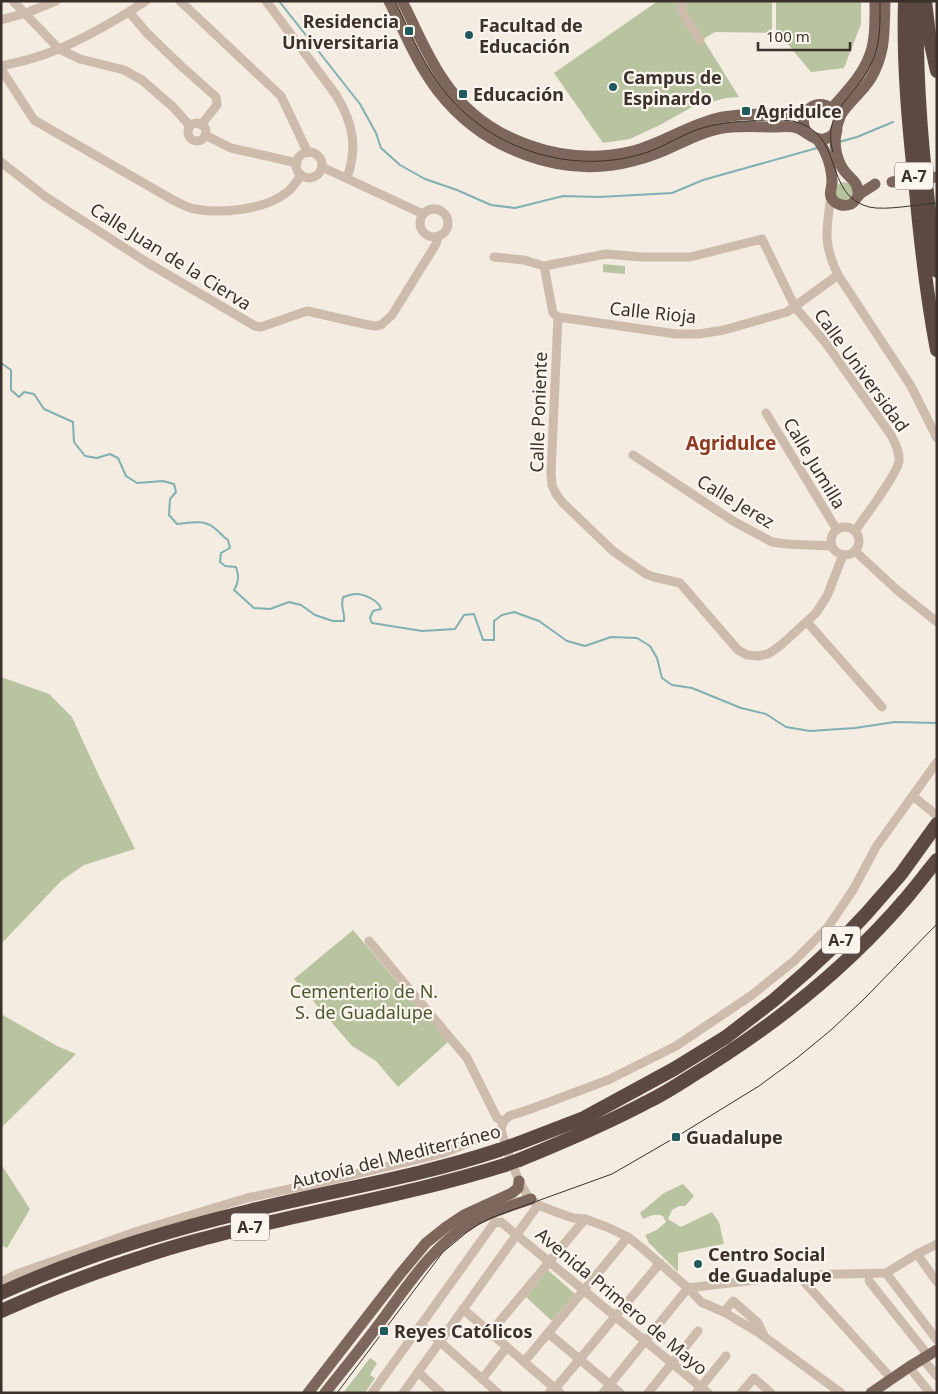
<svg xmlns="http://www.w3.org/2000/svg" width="938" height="1394" font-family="'Noto Sans',sans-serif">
  <rect width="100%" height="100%" fill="#f4ebe1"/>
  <g fill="#b8c4a0">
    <path d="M658,1H772V33L715,32L703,39L739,97L726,98L692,107L660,125L630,139L603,143L554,73Z"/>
    <path d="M776,1H861V24L844,68L811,72L776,30Z"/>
    <circle cx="844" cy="191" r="9"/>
    <path d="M603,264L625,266V274L603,272Z"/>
    <path d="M1,677L49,694L72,717L98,774L135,849L84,865L61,881L1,944Z"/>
    <path d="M353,930L448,1042L398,1087L376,1061L352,1046L294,979Z"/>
    <path d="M1,1014L57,1046L76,1054L1,1128Z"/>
    <path d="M1,1164L30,1209L7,1248L1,1245Z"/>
    <path d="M683,1184L694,1196L685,1206H679L672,1210L668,1219L681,1227L712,1212L719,1222L724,1244L678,1253V1272L649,1243L645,1235L657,1230L666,1222L663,1216C656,1213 650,1216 643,1219L640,1213L664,1193Z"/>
    <path d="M548,1270L575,1294L552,1321L526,1297Z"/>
    <path d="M370,1358L377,1363L370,1375L375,1378L365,1393H343Z"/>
  </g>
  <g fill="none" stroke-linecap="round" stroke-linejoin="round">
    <g stroke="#7fb0b2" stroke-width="2">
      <path d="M279,1L360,104L376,133L381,148L400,165L425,179L457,190L491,205L515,208L563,196L599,197L672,193L703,180L817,148"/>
      <path d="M839,142L857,137L893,122"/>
      <path d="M1,363L11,370V390L19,397L24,392L34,394L44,409L73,422L74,442L85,456L97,458L110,454L118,458L126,476L137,483L163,481L174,484L176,492L170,499L169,515L177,524C189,523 203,519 213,527C219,531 222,536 228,540L230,548L221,553L220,562L225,566L236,567C239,576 239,582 234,590L254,608L270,609L289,602L301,605L315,615L333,621H344C345,610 340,609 343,597C347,596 352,594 356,594C365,594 379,601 381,609L373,611L370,618L372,623L422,631L455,629L464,615L474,614L483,640H494V621L502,615L514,612L539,621L567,641L585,646L611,637L637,638L650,646L657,658L662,678L672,685L692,688L741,708L766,714L786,727L810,731L855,728L895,722L937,723"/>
    </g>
    <g stroke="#cdbbac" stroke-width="9">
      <path d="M13,1L59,49L80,59L124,70L142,80L173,107L190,126"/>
      <path d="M180,1L281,96L308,153"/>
      <path d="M266,1L336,95C353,123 358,147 347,178"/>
      <path d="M684,1L681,10L700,40"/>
      <path d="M129,12L147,33L179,64L216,97L217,105L201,125"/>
      <path d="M1,20L26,13L56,1"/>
      <path d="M1,66C15,63 29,60 43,55C78,43 115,21 146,1"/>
      <path d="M1,69L34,120L173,200C180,203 187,208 195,209C221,214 264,210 286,193C292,189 297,181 301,175"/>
      <circle cx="197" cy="132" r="9"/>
      <path d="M205,135L231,148L297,163"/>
      <circle cx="309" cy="165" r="13"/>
      <path d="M1,162L46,197L148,263L255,326L261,327L307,311L364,324L375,326L381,325L392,315L436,244L438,236"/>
      <path d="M322,167L423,214"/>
      <path d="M831,197C826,230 823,244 838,275L911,386L937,438"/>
      <circle cx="434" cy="223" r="14"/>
      <path d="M494,257L524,260L544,266L606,254L642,257H690L762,239L795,307L825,342L891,435C895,443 900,452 899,461C898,473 864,518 855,531"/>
      <path d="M544,266L553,313L558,317L676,334H699L724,330L787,312L838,275"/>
      <path d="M558,317L551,473L552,485L556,494L563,503L613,551L646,574L654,577L680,583L738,650L747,655L758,656L768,654L781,645L816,613L827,596L843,555"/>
      <path d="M766,413L837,530"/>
      <path d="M633,455L733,521L772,542L787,544L832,546"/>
      <circle cx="845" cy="541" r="14"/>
      <path d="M855,551L897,590L937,622"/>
      <path d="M807,622L882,707"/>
      <path d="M913,796L935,814"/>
      <path d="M369,941L467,1058L497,1118L503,1122"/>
      <path d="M917,1254L937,1282"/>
      <path d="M886,1273L937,1340"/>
      <path d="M798,1275L891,1378"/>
      <path d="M869,1281L928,1355"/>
      <path d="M1,1282L17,1274L138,1231L247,1198L318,1183L443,1153L501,1130"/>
      <path d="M688,1288L798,1275L886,1273L917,1254L937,1244"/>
      <path d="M463,1309L560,1393"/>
      <path d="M724,1312L733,1301L758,1323L764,1336"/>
      <path d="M421,1325L498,1393"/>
      <path d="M490,1333L585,1219"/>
      <path d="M548,1333L620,1393"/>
      <path d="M922,1358L937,1376"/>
      <path d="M524,1362L628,1237"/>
      <path d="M909,1367L930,1393"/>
      <path d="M418,1372L441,1393"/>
      <path d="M482,1379L507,1347"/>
      <path d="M372,1393L494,1223L501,1222L708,1393"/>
      <path d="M403,1393L538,1205"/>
      <path d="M549,1393L559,1384L660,1263"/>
      <path d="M603,1393L688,1288"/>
      <path d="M648,1393L698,1331"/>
      <path d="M696,1393L726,1356"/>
      <path d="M741,1393L754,1378L771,1393"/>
      <path d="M841,1393L759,1333L724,1312L701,1302L688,1288L642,1248L628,1237L607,1227L585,1219L573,1218L556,1212L538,1205L531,1199L527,1195L519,1181L509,1156L501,1130L503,1122L509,1116L528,1110L608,1080L676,1046L752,995L794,961L828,927L853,890L876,847L937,762"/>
    </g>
    <g stroke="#7d675c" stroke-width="11">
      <path d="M389,1C404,31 417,64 438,91C483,149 561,180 633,161C648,157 662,152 676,145C690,139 702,132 718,129C736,125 756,127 774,127C781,127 790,125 797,128C806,131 813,141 824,139C838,137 836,123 842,113C850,101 863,91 871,78C886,53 884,29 885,1"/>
      <path d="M402,1C416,28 427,57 445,82C485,141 564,168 633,151C663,143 688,125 718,118C746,112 777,115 805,113"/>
      <path d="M832,108C848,90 866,72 872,48C876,33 875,16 875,1"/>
      <path d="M837,130C833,142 836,158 843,169C850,180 859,180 858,196"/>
      <path d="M807,133C794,112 820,93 836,113"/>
      <path d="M817,139C826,150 832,167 832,182C832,188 829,192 831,197C835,205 844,207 851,204C855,202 856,198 859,195C863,191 870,188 875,184"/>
      <path d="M308,1393L401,1273L426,1243L446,1227L464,1215L512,1193L518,1188L519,1181"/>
      <path d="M325,1393C343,1370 362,1347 379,1324C407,1287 431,1247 471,1223C489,1212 511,1206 531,1199"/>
      <path d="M871,1393L909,1367L937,1350"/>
    </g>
    <g stroke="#5c4a42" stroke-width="14">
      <path d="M905,1C903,65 909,129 916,191C921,245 927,298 937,350"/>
      <path d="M917,1C915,92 924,181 937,271"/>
      <path d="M925,1L929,35L937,71"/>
      <path d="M519,1143L584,1118L674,1069L726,1037L774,1000L806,972L846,935L866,914L901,874L937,824"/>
      <path d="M519,1160C563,1142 606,1124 647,1102C662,1095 676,1086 690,1077C771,1028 847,968 908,896C918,884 927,872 937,860"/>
      <path d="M1,1293C80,1257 165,1231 249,1211C333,1190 418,1177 499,1150"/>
      <path d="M1,1311C46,1291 92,1273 139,1258C179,1244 221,1234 263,1224C344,1205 425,1190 505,1165"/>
    </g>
    <g stroke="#3b302b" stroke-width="1">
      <path d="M395,1C408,28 420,57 437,81C482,148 572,178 648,152C665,146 680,136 696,130C719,122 743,121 767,120C775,120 785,120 793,121C846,133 822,195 869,207C886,211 919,204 937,203"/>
      <path d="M833,152C821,111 855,98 870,66C881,46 880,24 880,1"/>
      <path d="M337,1393L443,1252L466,1233L479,1224L493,1217L612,1174L676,1137L759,1086L797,1058L831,1030L864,999L937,924"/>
    </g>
    <path stroke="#7d675c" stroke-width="11" d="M892,182L937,177"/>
    <g stroke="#5c4a42" stroke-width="14">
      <path d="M499,1150L519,1143"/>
      <path d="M505,1165L519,1160"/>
    </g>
  </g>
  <g fill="#1f5a5e" stroke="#fbf5ee" stroke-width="2">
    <rect x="404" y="26" width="10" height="10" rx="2.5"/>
    <circle cx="469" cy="35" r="5"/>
    <circle cx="613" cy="87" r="5"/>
    <rect x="458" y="89" width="10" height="10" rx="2.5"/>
    <rect x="741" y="106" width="10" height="10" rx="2.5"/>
    <rect x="671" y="1132" width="10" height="10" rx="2.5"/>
    <circle cx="698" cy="1264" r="5"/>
    <rect x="379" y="1326" width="10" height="10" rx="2.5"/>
  </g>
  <g text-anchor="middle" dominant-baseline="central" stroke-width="4.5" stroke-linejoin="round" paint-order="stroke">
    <g fill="#fbf5ee" stroke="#756b66" stroke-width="1">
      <rect x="895" y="162.5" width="38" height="27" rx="4"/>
      <rect x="822" y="926.5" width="38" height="27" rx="4"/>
      <rect x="231" y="1213.5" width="38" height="27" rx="4"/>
    </g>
    <g font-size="16" font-weight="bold" fill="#3b302b">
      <text x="914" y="176">A-7</text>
      <text x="841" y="940">A-7</text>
      <text x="250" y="1227">A-7</text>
    </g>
    <g font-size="18" font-weight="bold" fill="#3b302b" stroke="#fbf5ee" text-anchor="start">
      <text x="399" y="21" text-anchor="end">Residencia<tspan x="399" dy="21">Universitaria</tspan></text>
      <text x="479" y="25">Facultad de<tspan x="479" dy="21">Educación</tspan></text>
      <text x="623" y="77">Campus de<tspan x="623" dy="21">Espinardo</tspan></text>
      <text x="473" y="94">Educación</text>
      <text x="756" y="111">Agridulce</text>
      <text x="686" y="1137">Guadalupe</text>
      <text x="708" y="1254">Centro Social<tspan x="708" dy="21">de Guadalupe</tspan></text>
      <text x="394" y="1331">Reyes Católicos</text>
    </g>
    <g font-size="18" fill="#3b302b" stroke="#fbf5ee">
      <text transform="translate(171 256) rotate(32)">Calle Juan de la Cierva</text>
      <text transform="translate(653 312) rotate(6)">Calle Rioja</text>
      <text transform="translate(862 370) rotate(54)">Calle Universidad</text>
      <text transform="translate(538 412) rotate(-88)">Calle Poniente</text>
      <text transform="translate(815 463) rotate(59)">Calle Jumilla</text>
      <text transform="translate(736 501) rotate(31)">Calle Jerez</text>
      <text transform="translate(396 1156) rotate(-14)">Autovía del Mediterráneo</text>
      <text transform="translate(622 1301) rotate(40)">Avenida Primero de Mayo</text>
    </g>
    <g font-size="18" fill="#4a5a2e" stroke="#fbf5ee">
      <text x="364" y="991">Cementerio de N.<tspan x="364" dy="21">S. de Guadalupe</tspan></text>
    </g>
    <g font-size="19" font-weight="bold" fill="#8c3b22" stroke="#fbf5ee">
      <text x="731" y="443">Agridulce</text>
    </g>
  </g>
  <rect width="938" height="1394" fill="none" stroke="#3b302b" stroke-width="5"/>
  <path d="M758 42v8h92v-8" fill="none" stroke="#3b302b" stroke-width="2.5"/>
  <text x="766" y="42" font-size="15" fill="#3b302b" stroke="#fbf5ee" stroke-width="4" paint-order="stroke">100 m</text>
</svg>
